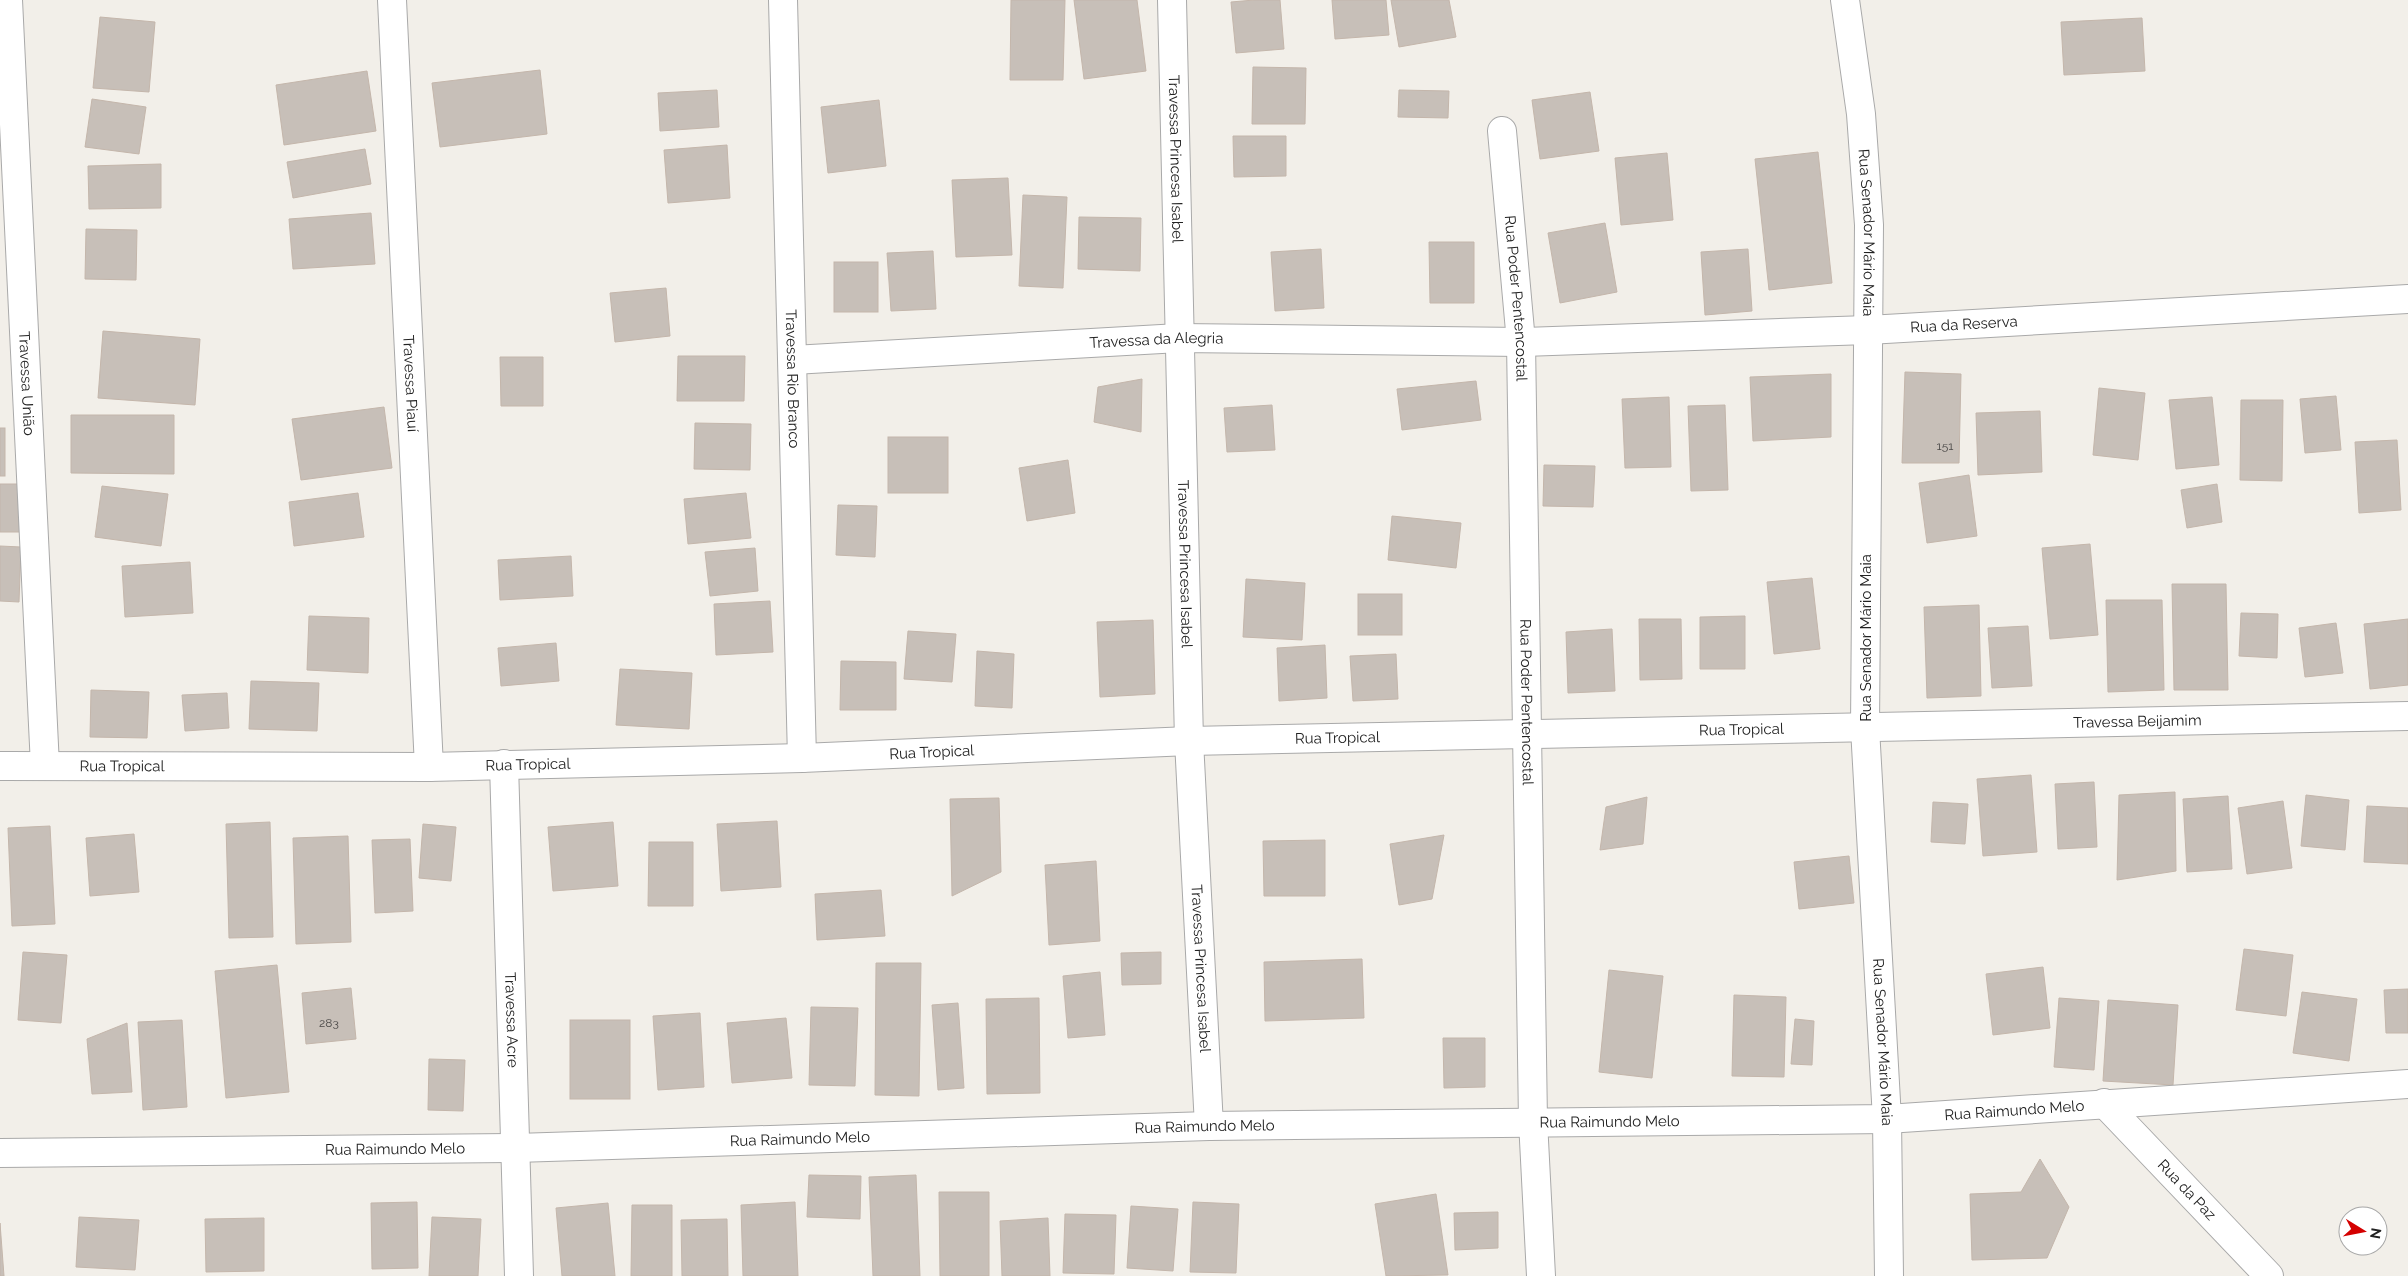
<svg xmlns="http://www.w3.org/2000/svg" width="2408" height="1276" font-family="Raleway,sans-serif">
  <rect width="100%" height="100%" fill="#f2efe9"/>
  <g fill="#c7bfb8" stroke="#c4b6ab">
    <path d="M1011,0H1065L1063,80H1010Z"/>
    <path d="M1074,0H1137L1146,71L1084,79Z"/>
    <path d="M1254,0H1280L1284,49L1236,53L1231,2Z"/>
    <path d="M1332,0H1386L1389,35L1335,39Z"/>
    <path d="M1391,0H1449L1456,37L1399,47Z"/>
    <path d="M100,17L155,22L149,92L93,88Z"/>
    <path d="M2142,18L2145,71L2064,75L2061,22Z"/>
    <path d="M1253,67L1306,68L1305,124H1252Z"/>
    <path d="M540,70L547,134L440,147L432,83Z"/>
    <path d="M367,71L376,131L284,145L276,85Z"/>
    <path d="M717,90L719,127L660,131L658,93Z"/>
    <path d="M1399,90L1449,91L1448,118L1398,117Z"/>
    <path d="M1590,92L1599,151L1540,159L1532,100Z"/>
    <path d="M92,99L146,107L139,154L85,147Z"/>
    <path d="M879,100L886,166L828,173L821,107Z"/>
    <path d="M1233,136H1286V176L1234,177Z"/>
    <path d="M727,145L730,198L668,203L664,150Z"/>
    <path d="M365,149L371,184L293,198L287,162Z"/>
    <path d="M1818,152L1832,283L1769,290L1755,159Z"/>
    <path d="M1667,153L1673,220L1621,225L1615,158Z"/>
    <path d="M161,164V208L89,209L88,166Z"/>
    <path d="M1008,178L1012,255L956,257L952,180Z"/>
    <path d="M1023,195L1067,197L1063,288L1019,286Z"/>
    <path d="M371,213L375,264L293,269L289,219Z"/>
    <path d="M1079,217L1141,218L1140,271L1078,269Z"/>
    <path d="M1605,223L1617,292L1560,303L1548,233Z"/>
    <path d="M86,229L137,230L136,280L85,279Z"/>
    <path d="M1429,242H1474V303H1430Z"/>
    <path d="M1321,249L1324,308L1275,311L1271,252Z"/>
    <path d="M1748,249L1752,311L1705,315L1701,252Z"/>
    <path d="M933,251L936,309L891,311L887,253Z"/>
    <rect x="834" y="262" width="44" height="50"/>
    <path d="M666,288L670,336L615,342L610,293Z"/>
    <path d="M103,331L200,339L195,405L98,398Z"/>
    <path d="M678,356H745L744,401H677Z"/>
    <path d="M500,357H543V406H501Z"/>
    <path d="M1905,372L1961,374L1959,463H1902Z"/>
    <path d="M1831,374V437L1753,441L1750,377Z"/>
    <path d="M1142,379L1141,432L1094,422L1098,387Z"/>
    <path d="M1476,381L1481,420L1402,430L1397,389Z"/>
    <path d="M2099,388L2145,393L2138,460L2093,455Z"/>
    <path d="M2336,396L2341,450L2305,453L2300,399Z"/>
    <path d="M1669,397L1671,467L1625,468L1622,399Z"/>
    <path d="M2212,397L2219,465L2176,469L2169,400Z"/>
    <path d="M2241,400H2283L2282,481L2240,480Z"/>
    <path d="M1272,405L1275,450L1227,452L1224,408Z"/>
    <path d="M1725,405L1728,490L1691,491L1688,406Z"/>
    <path d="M384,407L392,468L301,480L292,419Z"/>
    <path d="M2040,411L2042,472L1978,475L1976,413Z"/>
    <path d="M71,415H174V474L71,473Z"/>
    <path d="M695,423L751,424L750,470L694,469Z"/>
    <rect x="0" y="428" width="5" height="48"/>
    <rect x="888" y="437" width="60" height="56"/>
    <path d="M2397,440L2401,510L2359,513L2355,442Z"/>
    <path d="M1068,460L1075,513L1027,521L1019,468Z"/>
    <path d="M1544,465L1595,466L1593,507L1543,506Z"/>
    <path d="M1969,475L1977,536L1927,543L1919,483Z"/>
    <rect x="0" y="484" width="23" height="48"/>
    <path d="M2217,484L2222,522L2187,528L2181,490Z"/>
    <path d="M102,486L168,494L161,546L95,537Z"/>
    <path d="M358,493L364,537L294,546L289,502Z"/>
    <path d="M746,493L751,538L688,544L684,499Z"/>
    <path d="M838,505L877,506L875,557L836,555Z"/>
    <path d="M1392,516L1461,523L1456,568L1388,560Z"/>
    <path d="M2090,544L2098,635L2050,639L2042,548Z"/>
    <path d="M0,546L21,547L19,602L0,601Z"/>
    <path d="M755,548L758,591L710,596L705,552Z"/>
    <path d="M571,556L573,596L500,600L498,560Z"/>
    <path d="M190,562L193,613L125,617L122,566Z"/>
    <path d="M1812,578L1820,649L1774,654L1767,582Z"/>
    <path d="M1246,579L1305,583L1302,640L1243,637Z"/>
    <path d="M2172,584H2226L2228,690H2174Z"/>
    <rect x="1358" y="594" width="44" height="41"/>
    <path d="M2106,600H2162L2164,690L2108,692Z"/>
    <path d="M770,601L773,652L716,655L714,604Z"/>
    <path d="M1979,605L1981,696L1927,698L1924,607Z"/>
    <path d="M2241,613L2278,614L2277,658L2239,656Z"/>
    <path d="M309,616L369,618L368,673L307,670Z"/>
    <path d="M1745,616V669H1700V617Z"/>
    <path d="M1639,619H1681L1682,679L1640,680Z"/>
    <path d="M2408,619V685L2370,689L2364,624Z"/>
    <path d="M1153,620L1155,694L1100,697L1097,622Z"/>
    <path d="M2336,623L2343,673L2305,677L2299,628Z"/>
    <path d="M2028,626L2032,686L1992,688L1988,628Z"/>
    <path d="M1612,629L1615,691L1568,693L1566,632Z"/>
    <path d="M908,631L956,634L952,682L904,679Z"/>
    <path d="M556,643L559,681L501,686L498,648Z"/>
    <path d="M1325,645L1327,698L1279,701L1277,648Z"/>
    <path d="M977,651L1014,654L1012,708L975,706Z"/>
    <path d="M1396,654L1398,699L1353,701L1350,656Z"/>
    <path d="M841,661L896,662V710H840Z"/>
    <path d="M620,669L692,673L689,729L616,725Z"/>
    <path d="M251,681L319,683L317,731L249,729Z"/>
    <path d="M91,690L149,692L147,738L90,737Z"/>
    <path d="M227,693L229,728L185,731L182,695Z"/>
    <path d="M2031,775L2037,852L1983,856L1977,779Z"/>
    <path d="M2094,782L2097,847L2058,849L2055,784Z"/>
    <path d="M2175,792L2176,871L2117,880L2119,795Z"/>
    <path d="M2306,795L2349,800L2345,850L2301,846Z"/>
    <path d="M2228,796L2232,869L2187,872L2183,799Z"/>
    <path d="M1647,797L1643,844L1600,850L1606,807Z"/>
    <path d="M999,798L1001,872L952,896L950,799Z"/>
    <path d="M2283,801L2292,868L2247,874L2238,808Z"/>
    <path d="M1933,802L1968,804L1965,844L1931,842Z"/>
    <path d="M2367,806L2408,808V864L2364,862Z"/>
    <path d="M777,821L781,887L721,891L717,824Z"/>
    <path d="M270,822L273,937L229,938L226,824Z"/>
    <path d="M613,822L618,886L553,891L548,827Z"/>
    <path d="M423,824L456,827L451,881L419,878Z"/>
    <path d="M50,826L55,924L12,926L8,828Z"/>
    <path d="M134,834L139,892L90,896L86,838Z"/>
    <path d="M1444,835L1432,899L1399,905L1390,844Z"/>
    <path d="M348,836L351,942L296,944L293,838Z"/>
    <path d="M410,839L413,911L375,913L372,840Z"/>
    <path d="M1325,840V896H1264L1263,841Z"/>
    <path d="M649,842H693V906H648Z"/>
    <path d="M1849,856L1854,903L1799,909L1794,862Z"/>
    <path d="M1096,861L1100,941L1049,945L1045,865Z"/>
    <path d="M881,890L885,936L817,940L815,894Z"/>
    <path d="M2244,949L2293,955L2286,1016L2236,1010Z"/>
    <path d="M23,952L67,955L61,1023L18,1020Z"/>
    <path d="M1161,952V984L1122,985L1121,953Z"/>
    <path d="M1362,959L1364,1018L1265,1021L1264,962Z"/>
    <path d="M876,963H921L919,1096L875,1095Z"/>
    <path d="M277,965L289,1092L226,1098L215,971Z"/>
    <path d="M2043,967L2050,1028L1993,1035L1986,974Z"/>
    <path d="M1609,970L1663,976L1652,1078L1599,1072Z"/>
    <path d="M1100,972L1105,1035L1068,1038L1063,976Z"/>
    <path d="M351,988L356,1039L306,1044L302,993Z"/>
    <path d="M2408,989V1033H2386L2384,990Z"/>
    <path d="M2302,992L2357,999L2349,1061L2293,1053Z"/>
    <path d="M1734,995L1786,997L1784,1077L1732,1076Z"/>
    <path d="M1039,998L1040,1093L987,1094L986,999Z"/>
    <path d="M2059,998L2099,1001L2094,1070L2054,1067Z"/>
    <path d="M2108,1000L2178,1005L2173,1085L2103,1081Z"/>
    <path d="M958,1003L964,1088L938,1090L932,1005Z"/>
    <path d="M811,1007L858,1008L855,1086L809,1085Z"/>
    <path d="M700,1013L704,1087L658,1090L653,1016Z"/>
    <path d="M786,1018L792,1078L732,1083L727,1023Z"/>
    <path d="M1795,1019L1814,1021L1812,1065L1791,1064Z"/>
    <path d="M182,1020L187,1107L143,1110L138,1022Z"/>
    <rect x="570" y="1020" width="60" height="79"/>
    <path d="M127,1023L132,1092L92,1094L87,1039Z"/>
    <path d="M1443,1038H1485V1087L1444,1088Z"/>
    <path d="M429,1059L465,1060L463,1111L428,1110Z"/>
    <path d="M2040,1159L2069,1207L2047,1258L1972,1260L1970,1194L2021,1192Z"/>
    <path d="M809,1175L861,1176L860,1219L807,1217Z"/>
    <path d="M916,1175L920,1276H873L869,1177Z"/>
    <path d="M939,1192H989V1276H940Z"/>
    <path d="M1436,1194L1448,1275L1386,1276L1375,1204Z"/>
    <path d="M417,1202L418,1268L372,1269L371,1203Z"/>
    <path d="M795,1202L798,1276H743L741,1205Z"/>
    <path d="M1193,1202L1239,1204L1236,1273L1190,1272Z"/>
    <path d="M608,1203L615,1276H562L556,1208Z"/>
    <path d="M632,1205H672V1276H631Z"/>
    <path d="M1131,1206L1178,1209L1173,1271L1127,1268Z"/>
    <path d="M1498,1212V1248L1455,1250L1454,1213Z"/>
    <path d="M1065,1214L1116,1215L1114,1274L1063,1273Z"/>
    <path d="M79,1217L139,1220L135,1270L76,1267Z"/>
    <path d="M432,1217L481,1219L478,1276H429Z"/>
    <path d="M264,1218V1271L206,1272L205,1219Z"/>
    <path d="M1048,1218L1050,1276H1002L1000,1221Z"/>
    <path d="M727,1219L728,1276H682L681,1220Z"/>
    <path d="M0,1223L4,1276H0Z"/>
  </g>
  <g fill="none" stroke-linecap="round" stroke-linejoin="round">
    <g stroke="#a9a9a9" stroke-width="30">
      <g id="minor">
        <path id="s1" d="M8,0L45,766"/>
        <path id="s2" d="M392,0L429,767"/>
        <path id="s3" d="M783,0L802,758"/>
        <path id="s4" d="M1172,0L1189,741L1209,1126"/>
        <path id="s5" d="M1502,131L1521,342L1533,1121L1541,1276"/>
        <path id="s6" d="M793,360L1179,338L1521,342L1868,330L2408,299"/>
        <path id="s7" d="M504,764L519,1276"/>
        <path id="s8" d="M0,766L429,767L802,758L1189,741L2408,716"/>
        <path id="s9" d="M2104,1103L2269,1276"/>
        <path id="s10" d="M0,1153L516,1148L1209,1126L1887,1119L2408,1084"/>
      </g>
    </g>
    <g stroke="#a9a9a9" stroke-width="30">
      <g id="tertiary">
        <path id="s11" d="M1845,0L1861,114L1869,225L1865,728L1887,1119L1889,1276"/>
      </g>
    </g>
    <use href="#minor" stroke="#fff" stroke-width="28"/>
    <use href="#tertiary" stroke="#fff" stroke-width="28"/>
  </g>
  <g text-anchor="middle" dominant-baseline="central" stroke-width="4" stroke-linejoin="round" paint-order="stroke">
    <g font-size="12" fill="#4b4948">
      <text x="1945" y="446">151</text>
      <text x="329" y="1023">283</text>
    </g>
    <g font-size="15" fill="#222" stroke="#fff">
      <text stroke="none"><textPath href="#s4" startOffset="159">Travessa Princesa Isabel</textPath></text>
      <text stroke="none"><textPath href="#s11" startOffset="234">Rua Senador Mário Maia</textPath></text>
      <text stroke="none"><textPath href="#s5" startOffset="168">Rua Poder Pentencostal</textPath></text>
      <text stroke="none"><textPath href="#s6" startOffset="1172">Rua da Reserva</textPath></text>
      <text stroke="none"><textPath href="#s6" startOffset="364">Travessa da Alegria</textPath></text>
      <text stroke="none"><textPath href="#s3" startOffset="379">Travessa Rio Branco</textPath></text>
      <text stroke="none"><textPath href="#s1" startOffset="384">Travessa União</textPath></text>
      <text stroke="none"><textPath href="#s2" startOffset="384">Travessa Piauí</textPath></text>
      <text stroke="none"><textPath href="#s4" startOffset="564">Travessa Princesa Isabel</textPath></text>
      <text transform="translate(1866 638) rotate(-90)">Rua Senador Mário Maia</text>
      <text stroke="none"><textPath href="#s5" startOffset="572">Rua Poder Pentencostal</textPath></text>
      <text stroke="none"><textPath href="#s8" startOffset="2138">Travessa Beijamim</textPath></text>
      <text stroke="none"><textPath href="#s8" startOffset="1742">Rua Tropical</textPath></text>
      <text stroke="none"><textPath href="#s8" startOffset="1338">Rua Tropical</textPath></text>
      <text stroke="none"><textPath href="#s8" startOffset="932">Rua Tropical</textPath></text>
      <text stroke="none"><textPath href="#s8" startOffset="528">Rua Tropical</textPath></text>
      <text stroke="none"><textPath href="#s8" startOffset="122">Rua Tropical</textPath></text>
      <text stroke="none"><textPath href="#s4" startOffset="969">Travessa Princesa Isabel</textPath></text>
      <text stroke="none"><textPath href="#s7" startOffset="256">Travessa Acre</textPath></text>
      <text stroke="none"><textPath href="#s11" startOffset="1044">Rua Senador Mário Maia</textPath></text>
      <text stroke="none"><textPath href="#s10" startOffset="2015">Rua Raimundo Melo</textPath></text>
      <text stroke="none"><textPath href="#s10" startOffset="1610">Rua Raimundo Melo</textPath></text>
      <text stroke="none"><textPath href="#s10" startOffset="1205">Rua Raimundo Melo</textPath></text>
      <text stroke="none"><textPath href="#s10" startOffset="800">Rua Raimundo Melo</textPath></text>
      <text stroke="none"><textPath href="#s10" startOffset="395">Rua Raimundo Melo</textPath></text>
      <text stroke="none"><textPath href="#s9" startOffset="120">Rua da Paz</textPath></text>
    </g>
  </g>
  <g transform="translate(2363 1231) rotate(100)"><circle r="24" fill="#ffffff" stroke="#a7a7a7"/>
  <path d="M0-4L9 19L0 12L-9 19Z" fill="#d40000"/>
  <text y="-8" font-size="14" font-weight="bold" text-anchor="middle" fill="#222222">N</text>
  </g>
</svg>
